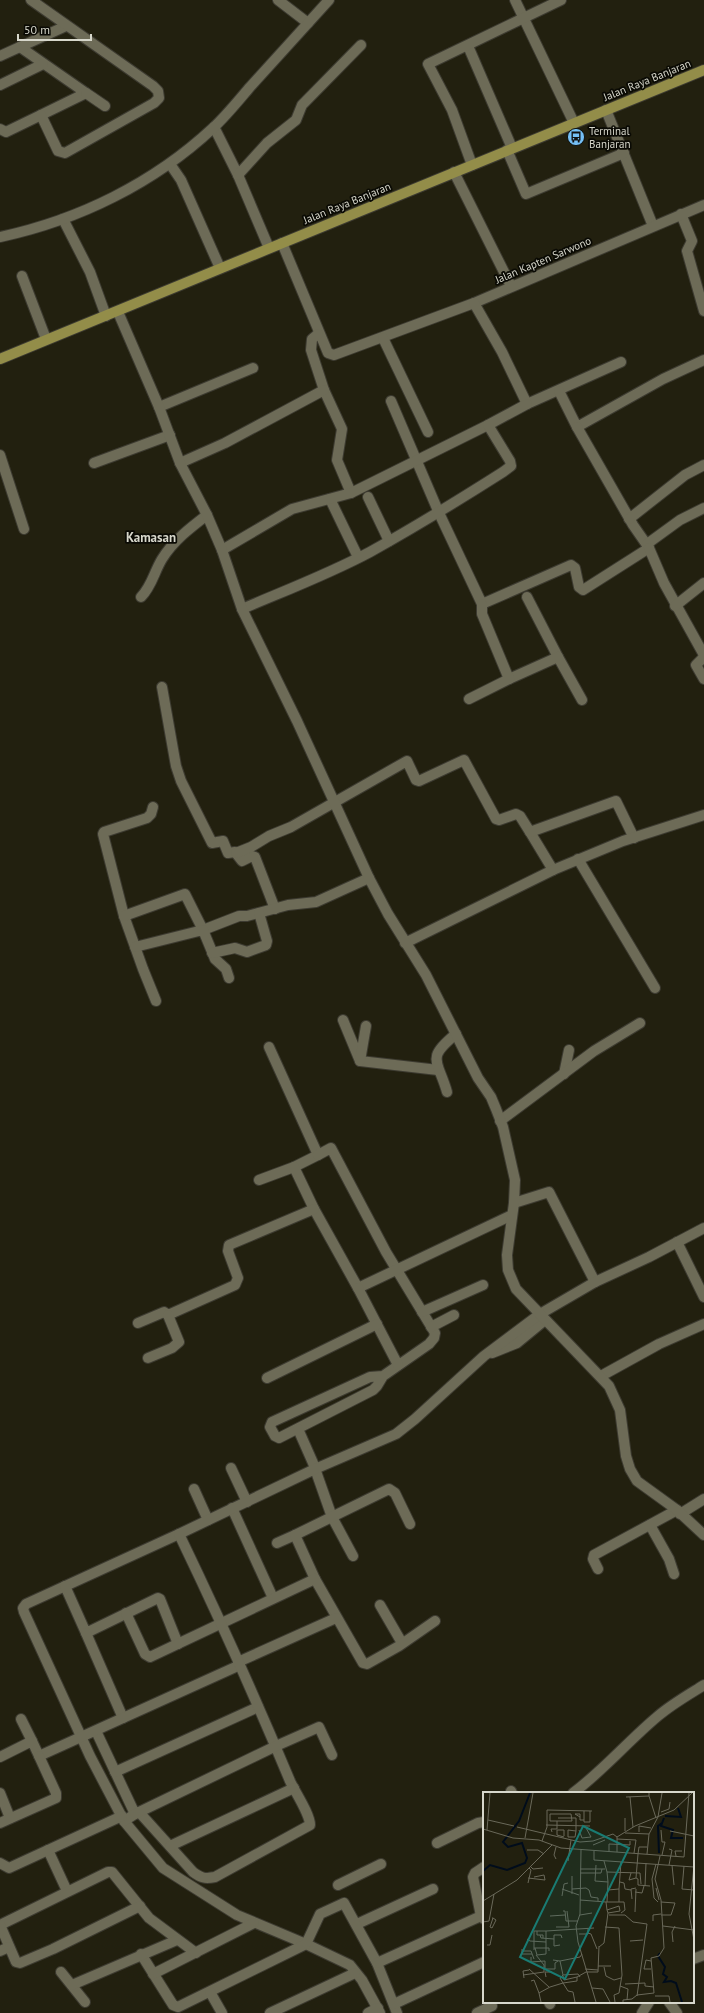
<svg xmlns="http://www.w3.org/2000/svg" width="704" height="2013" font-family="'PT Sans',sans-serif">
  <rect width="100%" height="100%" fill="#22200f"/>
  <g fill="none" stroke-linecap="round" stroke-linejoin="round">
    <g stroke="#3d3b31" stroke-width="12">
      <g id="minor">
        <path d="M278,0L308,23"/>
        <path d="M515,0L574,123"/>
        <path d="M468,46L512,148"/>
        <path d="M20,47L86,93L41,115"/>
        <path d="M0,56L66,26"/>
        <path d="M0,85L43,64"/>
        <path d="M86,93L105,106"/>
        <path d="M606,110L653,226"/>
        <path d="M214,127L238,175L269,248"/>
        <path d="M0,129L6,132L41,115L58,151L65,153L154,103L159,98L158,91L153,86L31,0"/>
        <path d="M507,150L526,194L624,153"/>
        <path d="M170,164L181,180L220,268"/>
        <path d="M472,165L452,110L428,64L561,0"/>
        <path d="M454,172L511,286"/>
        <path d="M238,175L267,143L296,120L302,105L361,45"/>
        <path d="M681,214L692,241L687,251L704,311"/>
        <path d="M63,219L90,272L106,316"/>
        <path d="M0,237C79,220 154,183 213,128C226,116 238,101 250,87C276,58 303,29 329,0"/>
        <path d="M282,243L328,353L334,355L474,303L704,205"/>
        <path d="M22,276L46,339"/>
        <path d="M474,303L502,352L527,404L621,362"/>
        <path d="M318,334L312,339L311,350L324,390L342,429L337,460L351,493"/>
        <path d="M383,338L428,432"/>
        <path d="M559,391L577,427L663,379L704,360"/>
        <path d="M391,401L439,513L482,604L571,565L575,568L579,587L583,590L649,548L633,525L577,427"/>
        <path d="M159,407L253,368"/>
        <path d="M0,455L24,529"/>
        <path d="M94,463L170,435"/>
        <path d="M180,463L225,443L324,390"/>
        <path d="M368,497L389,541"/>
        <path d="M330,499L358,557"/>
        <path d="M629,519L685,475L704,465"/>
        <path d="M647,544L680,520L704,508"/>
        <path d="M649,548L664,583L704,655"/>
        <path d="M222,550L292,509L351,493L488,425"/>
        <path d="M141,597C152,586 154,572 162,559C173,541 190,528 207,515"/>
        <path d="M527,597L558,657"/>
        <path d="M675,606L704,583"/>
        <path d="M242,609C284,591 329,574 370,552C415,527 459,500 503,472L511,466L510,461L488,425L527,404"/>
        <path d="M704,657L696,665L704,679"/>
        <path d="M509,679L558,657L582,700"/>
        <path d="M162,687L176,766L181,781L212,843L223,841L228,853L235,852L242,861L252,856L255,857L275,909"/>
        <path d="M469,699L509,679L482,614V604"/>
        <path d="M153,807L151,814L147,818L104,832L103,834L124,916L143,969L156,1001"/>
        <path d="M530,832L553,870"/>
        <path d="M236,853L251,847L269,836L291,827L407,761L416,780L419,781L464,760L496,819L499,820L516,814L520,816L530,832L616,801L634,838"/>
        <path d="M578,859L655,988"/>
        <path d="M124,916L185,894L203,930L239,916H247L288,905L316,902L369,878"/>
        <path d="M405,943L553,870L623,841L704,815"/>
        <path d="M135,947L203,930L215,959L226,969L229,978"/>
        <path d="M212,953L235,948L247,952L266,945L267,941L259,913"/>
        <path d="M343,1020L360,1061L438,1070"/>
        <path d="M269,1047L318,1155L294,1167"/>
        <path d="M360,1061L366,1026"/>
        <path d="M564,1074L569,1050"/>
        <path d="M447,1092C438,1060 425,1059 456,1034"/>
        <path d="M500,1121L594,1051L640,1023"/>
        <path d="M318,1155L331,1148L386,1252L435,1333L434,1338L429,1344L383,1376L370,1377L272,1422L270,1427L275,1436L279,1438L373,1390L377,1386L383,1376"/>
        <path d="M259,1180L294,1167L314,1209L358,1288L512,1215"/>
        <path d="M514,1203L549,1192L595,1282"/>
        <path d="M677,1242L704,1297"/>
        <path d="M358,1288L398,1365"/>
        <path d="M422,1312L483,1285"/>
        <path d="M138,1323L164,1312L168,1315L235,1285L238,1278L228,1251L229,1245L314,1209"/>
        <path d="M431,1327L454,1315"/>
        <path d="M492,1353L517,1343L545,1320"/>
        <path d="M148,1358L172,1348L179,1342L168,1315"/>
        <path d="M601,1376L659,1344L704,1324"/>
        <path d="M267,1378L377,1324"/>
        <path d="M298,1429L313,1463L332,1517L353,1556"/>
        <path d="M231,1468L247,1502"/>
        <path d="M194,1489L208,1520"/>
        <path d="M232,1508L273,1598"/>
        <path d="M680,1514L704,1499"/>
        <path d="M650,1525L669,1559L674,1574"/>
        <path d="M179,1534L26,1604L23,1608L24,1612L90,1756L124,1821L163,1868L237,1915L306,1944L350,1965L362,1980L380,2013"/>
        <path d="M277,1543L295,1535"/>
        <path d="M598,1569L593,1559L594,1555L677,1510"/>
        <path d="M315,1579L295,1535L389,1489L395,1493L410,1524"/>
        <path d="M65,1586L86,1633L158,1598L160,1599L178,1644"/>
        <path d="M380,1605L402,1643"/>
        <path d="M126,1613L145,1654L150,1657L315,1579L363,1663L367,1664L399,1646L435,1621"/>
        <path d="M86,1633L123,1718"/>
        <path d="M238,1662L336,1618"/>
        <path d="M21,1719L32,1741"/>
        <path d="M96,1731L135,1814"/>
        <path d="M0,1757L32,1741L39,1756L240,1665"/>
        <path d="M115,1772L258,1707"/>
        <path d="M511,1791L512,1793"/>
        <path d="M0,1793L10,1818"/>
        <path d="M573,1793C604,1770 628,1741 658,1716C672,1704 688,1695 704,1685"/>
        <path d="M139,1812L193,1872C201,1878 205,1879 215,1877L310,1825C310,1814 295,1792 290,1781C255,1697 218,1615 179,1534L315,1469L396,1434L415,1419L484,1356L540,1314L595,1282L649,1257L704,1228"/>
        <path d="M124,1821L135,1814L276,1746L319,1727L332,1755"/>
        <path d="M0,1823L56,1798V1793L39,1756"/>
        <path d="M437,1843L478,1823L484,1822"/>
        <path d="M170,1846L294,1788"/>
        <path d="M48,1850L67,1891"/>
        <path d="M0,1863L9,1868L122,1816"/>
        <path d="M484,1867L475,1873L473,1877L481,1916L484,1919"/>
        <path d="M338,1885L381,1864"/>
        <path d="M357,1924L433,1889"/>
        <path d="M0,1925L108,1872H112L149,1918L196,1953"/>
        <path d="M0,1925L16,1962L20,1963L53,1949L140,1906"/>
        <path d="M0,1951L9,1947"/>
        <path d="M141,1954L173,2005L178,2007L306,1944L320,1914L344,1903L377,1963L397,2013"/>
        <path d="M693,1959L704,1955"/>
        <path d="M377,1963L481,1916"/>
        <path d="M61,1972L85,2002"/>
        <path d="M153,1974L254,1923"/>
        <path d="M72,1985L177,1940"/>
        <path d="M210,1992L222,2013"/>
        <path d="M549,2002L550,2004"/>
        <path d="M669,2002L677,2013"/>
        <path d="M394,2004L484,1962"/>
        <path d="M270,2013L355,1973"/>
        <path d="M368,2013L378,2008"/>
        <path d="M477,2013L492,2006"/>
        <path d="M642,2013L649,2002"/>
      </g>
    </g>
    <g stroke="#3d3b31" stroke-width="12">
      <path id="tertiary" d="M118,312L159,407L180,463L207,515L222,550L242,609L297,721L369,878L388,914L426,975L478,1078L491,1097L496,1109L503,1127L515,1180L514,1203L507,1255L508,1270L516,1289L609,1386L620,1410L626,1456L630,1469L637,1481L677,1510L704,1535"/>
    </g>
    <g stroke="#3d3b31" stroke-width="12">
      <path id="primary" d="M0,359L704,70"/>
    </g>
    <use href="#minor" stroke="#6d6b57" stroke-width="10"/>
    <use href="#tertiary" stroke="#6d6b57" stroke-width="10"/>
    <use href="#primary" stroke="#938d49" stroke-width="10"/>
  </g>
  <defs>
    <g id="bus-disc" transform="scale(0.9)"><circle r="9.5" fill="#75c0f6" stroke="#0a0a04"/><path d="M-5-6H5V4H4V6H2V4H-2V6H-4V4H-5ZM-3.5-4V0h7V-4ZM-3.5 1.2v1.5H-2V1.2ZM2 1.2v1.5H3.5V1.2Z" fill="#111"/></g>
  </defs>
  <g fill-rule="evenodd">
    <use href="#bus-disc" x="576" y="137"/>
  </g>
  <g text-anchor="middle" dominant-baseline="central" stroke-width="3.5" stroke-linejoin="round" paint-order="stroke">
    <g font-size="11" fill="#d7d7cb" stroke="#0a0a04">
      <text transform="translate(647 80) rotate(-22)">Jalan Raya Banjaran</text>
      <text transform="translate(347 203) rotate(-22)">Jalan Raya Banjaran</text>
      <text transform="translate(543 260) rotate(-23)">Jalan Kapten Sarwono</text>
    </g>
    <g font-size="11" fill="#d7d7cb" stroke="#0a0a04" text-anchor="start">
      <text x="589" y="131">Terminal<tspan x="589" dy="13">Banjaran</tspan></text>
    </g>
    <g font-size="13" font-weight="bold" fill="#d7d7cb" stroke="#0a0a04">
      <text x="151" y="537">Kamasan</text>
    </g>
  </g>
  <g transform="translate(483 1792)">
    <rect width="211" height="211" fill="#22200f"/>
    <path fill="none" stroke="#000c1b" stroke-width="2" d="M182,24L198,25L195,16M181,26L178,34L190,38L188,46H200M176,61L175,34L179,31M0,79L7,73L24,78L42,71L44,66L39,51L25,55L20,50L36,29L47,1M177,161L175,164L182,175L180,182L184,185L181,190L188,189L193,191L199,210"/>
    <path fill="none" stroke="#6a695a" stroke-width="1" d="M166,4L173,26M143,5L166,4V1M147,5L150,35M101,19V30H107V19M178,20L186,17L187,10M67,22H88L89,29H67ZM97,25L92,22H97V28H101M75,26H93V39L92,45H85V38L93,39M142,26V39M5,28L31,34M63,33L107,34M34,35L97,50L110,49L130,42L134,45M0,37L30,46L56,48L78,56L201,65L206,1M4,38L7,1M96,38L99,46L108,45L102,34M178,38L179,50H182L179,63M187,39L211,44M69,40L68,37H74V29M156,40V34L168,36M142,41L166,42M81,44V38H74V43L81,45M42,46L50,1M134,47L153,48L151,61M59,49L64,35V18L109,19M110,53L122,48M186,57L189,58L186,73M44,58H55L61,62M98,58L97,122L93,134L95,150L113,210M111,59V68L211,75M126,59V52L147,53V49M134,60V45L152,34L191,18L209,1M155,62L153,86L155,87V93L167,94M155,62L156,55H164M164,62L166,42L175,25L179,1M193,64L192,59H199M73,67L71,63L73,55M85,69L88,48M121,69L124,80L157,81L158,92M173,72L169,87L171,106L175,110M113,73L112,89L125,90L124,80M189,73L191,93M201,74L199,97L211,98M211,74L206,122L211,148M48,75L50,77L60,76M97,77H119M97,81H118L119,77H122M148,81L146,88L153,86M89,84V102M45,86L62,88L61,83L51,85M137,90L141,91L142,97L148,98M45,91L48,78L46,76M162,94L163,71M173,96L176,108M79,97L96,103M89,97L103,96L106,98L108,105L115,106V109M136,97L138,70M125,98L136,97V110M152,100L159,101L161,94M79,104L81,92L85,91M149,107L148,97L153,96M97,108L123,110L124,118L125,121L137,119L136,114L124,118M0,109L34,88L69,53M123,110H141L142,118L138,121M124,110L125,90M80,119H82L83,129H95M152,120L153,97M97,123L109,121M126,123H142L150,130L164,132L154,204M178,123H188L192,111L178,110M67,124L82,123M9,126H10L13,128L9,136L7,135L10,126M170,129V123L178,122M0,130L6,129L11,102M180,134L211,138M73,135H86L84,119M122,135L136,136L139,183L136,201L131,203L132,210M54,139V143H60V146M105,141L108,142L114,157M96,142H105V136M57,143L58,146L71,147V154L77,153M44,147L47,149L63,150M71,147V143H78L79,146M147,149L160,148M190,150L189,140L192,134M4,153H7L9,143M116,155L121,151L125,121M51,156H66V159M52,156L54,163L63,162V139L111,136M39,157V162H49M51,158V139H63M39,159H48L51,167M53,163L61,173V180M48,165V170L62,169V176M70,168L77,169L97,165L99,162M168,169L163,168L161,177H168M115,174H128M121,175L123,184L131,188L138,186M46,177L66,195M62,177H72V171L75,169M102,177L115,178M103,180H115L116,154M40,183L61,180M80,183L95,182L97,185M80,184L81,188L94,185M63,185L62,180H69M41,186L40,179L46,178M48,189L51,188L56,201M80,191L94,189V185L103,180M80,191L85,199L90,200L92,210M142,192L162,191V194L171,195M137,194L145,197L144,208M109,196L120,197L127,210M172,204H186L187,210M58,210L56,201L67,195L80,191L77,186L80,183L77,169M140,210V208L149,207L154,203L171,201L168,166L176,164L181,156L178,108L172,87L177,64"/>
    <path fill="#197b73" fill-opacity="0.15" stroke="#197b73" stroke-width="2" d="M100,34L146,56L82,187L37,165Z"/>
    <rect width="211" height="211" fill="none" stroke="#d7d7cb" stroke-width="2"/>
  </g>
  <path d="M18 34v6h73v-6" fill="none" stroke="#d7d7cb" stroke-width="2"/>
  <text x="24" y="34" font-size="12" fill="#d7d7cb" stroke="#0a0a04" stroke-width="3" paint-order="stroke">50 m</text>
</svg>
